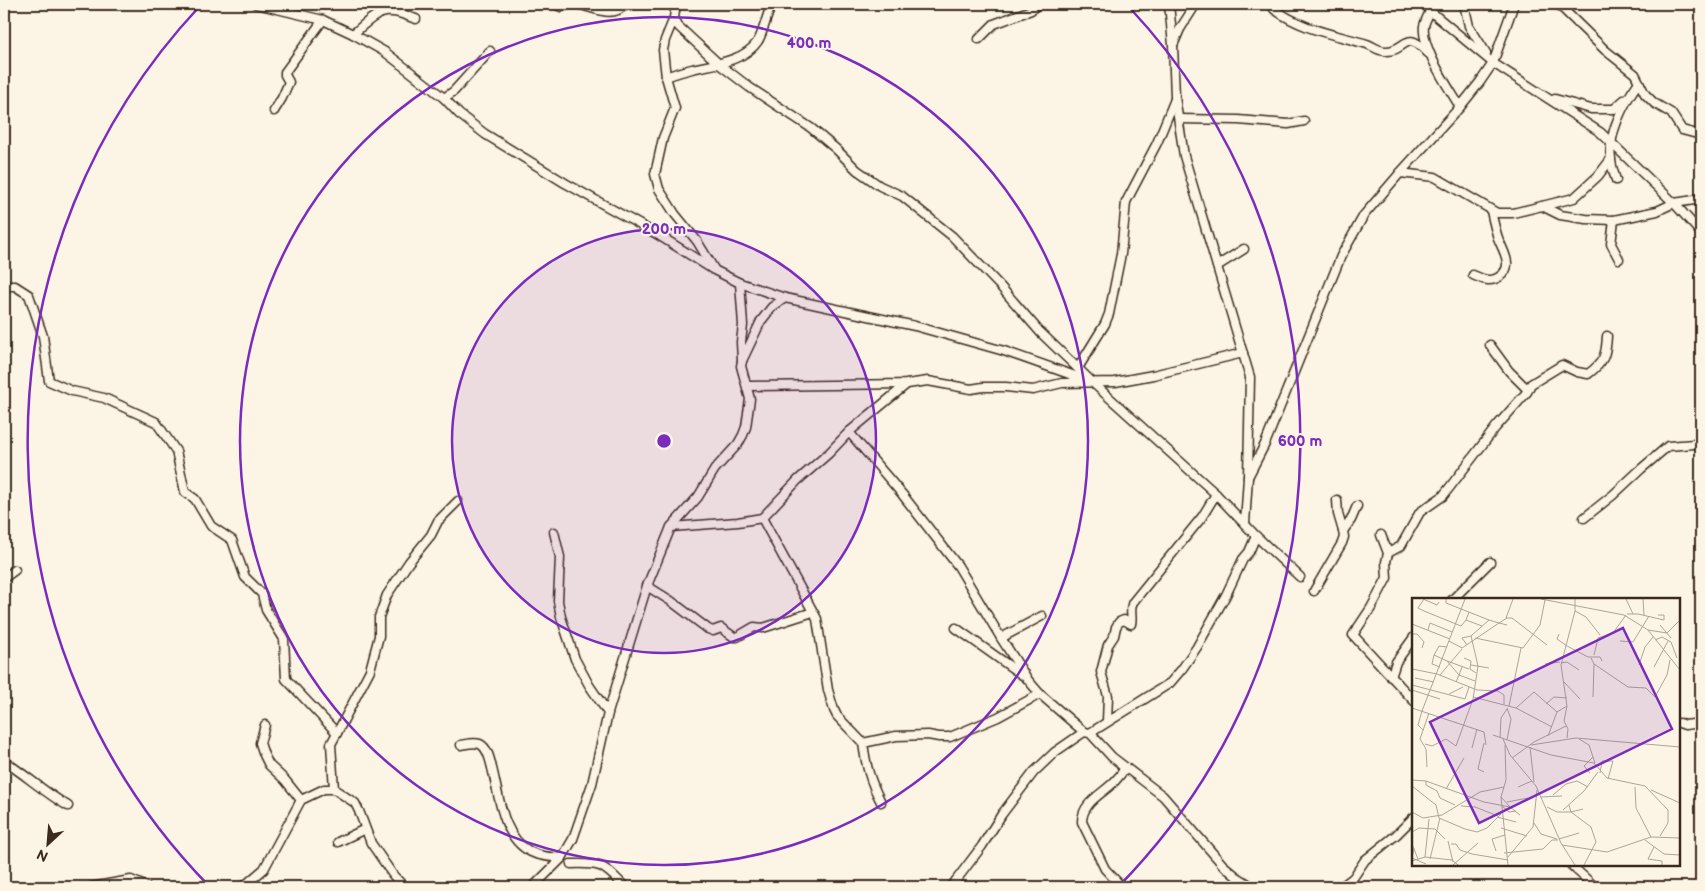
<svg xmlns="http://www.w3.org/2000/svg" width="1705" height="891" font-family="'Balsamiq Sans',sans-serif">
  <rect width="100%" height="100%" fill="#fcf5e5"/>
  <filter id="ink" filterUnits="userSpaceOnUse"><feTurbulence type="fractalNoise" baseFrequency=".02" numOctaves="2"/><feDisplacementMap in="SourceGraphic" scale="10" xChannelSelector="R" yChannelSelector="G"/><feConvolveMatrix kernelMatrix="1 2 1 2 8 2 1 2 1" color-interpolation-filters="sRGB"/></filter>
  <g filter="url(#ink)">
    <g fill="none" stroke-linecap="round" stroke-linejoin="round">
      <g stroke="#3b2a1e" stroke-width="11">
        <g id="minor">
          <path d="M256,4L323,20L353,34L385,52L444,98L459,114L485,134L565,183L660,236L714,270L740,283L785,298L915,326L1004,351L1092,382"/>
          <path d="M554,4L561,7L570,4"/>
          <path d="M576,4C595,7 611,20 626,4"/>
          <path d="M676,4L674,18L679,27L719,64L749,87L811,128L836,149L857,170L880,186L902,196L952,236L1000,286L1040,332L1092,382L1216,494L1256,536L1300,577"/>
          <path d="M1169,4L1173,45L1175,97L1184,156L1250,377L1248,477L1245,524"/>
          <path d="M1426,4L1430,11L1493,63L1600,132L1674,203L1701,233"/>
          <path d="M1464,4L1469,26L1486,53"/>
          <path d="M1558,4L1605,50L1635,74L1645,94L1654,103L1671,113L1682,130L1701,135"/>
          <path d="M1274,9C1303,30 1333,34 1367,44C1373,46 1378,51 1385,51C1407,52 1404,27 1428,53"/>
          <path d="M674,18L665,40L663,50L666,77L675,108L663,138L655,174L659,189L675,214L697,241L714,269"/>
          <path d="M353,34C364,25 377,10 392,12C400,12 409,17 416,19"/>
          <path d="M979,39L994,24L1031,10L1038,4"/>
          <path d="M1174,43L1180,29L1196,4"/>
          <path d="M666,77C674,74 683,71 692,69C713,64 744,62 758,41C763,33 766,18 770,9V4"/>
          <path d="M444,98L454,91L490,51"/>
          <path d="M1555,99L1591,109H1614L1624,100"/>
          <path d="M1460,107L1480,82L1493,63L1514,4"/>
          <path d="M274,111L282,98L289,82L285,75V72L323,20"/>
          <path d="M1179,119L1238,120L1288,124L1304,121"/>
          <path d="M1400,173L1435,177L1497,213H1513L1542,206L1560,215L1586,219L1614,220L1657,211L1674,203L1701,199"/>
          <path d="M1616,180C1614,174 1612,167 1611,161C1607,135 1624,102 1639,82"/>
          <path d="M1542,206L1574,198L1598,176L1611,159"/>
          <path d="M1614,220L1611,244L1619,259"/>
          <path d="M1217,266L1244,249"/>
          <path d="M1473,275C1482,279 1490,283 1499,277C1515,267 1503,251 1498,238C1495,229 1493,220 1491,211"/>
          <path d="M740,283L743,325L741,342L742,361"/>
          <path d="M4,286H15L29,295L43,336L49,381L72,391L104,398L156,422L176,451L185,492L195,499L211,526L232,540L245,577L262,594L266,610L284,639L286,679L337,733L331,744L334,789"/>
          <path d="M1078,368L1105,324L1109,314L1121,254L1126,202L1157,143L1175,99"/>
          <path d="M747,386L907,384L928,381L971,389L983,387H1006L1033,390L1062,383L1115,382L1153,375L1243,353"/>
          <path d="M1528,390L1531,384L1562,365L1577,372L1588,374C1604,362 1606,356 1607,336"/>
          <path d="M849,432L902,494L958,566L1001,638L1028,680L1040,694L1084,732L1090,733L1112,757L1163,796L1223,865L1237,877L1253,887"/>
          <path d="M1248,477L1265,444L1341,256L1364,215L1400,173L1460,107C1449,88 1421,48 1424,26C1425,21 1428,16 1430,11"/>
          <path d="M1337,500L1338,514L1343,531"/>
          <path d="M762,518L817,619L828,690L834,710L837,716L863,743L896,736L928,735L939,737H950L998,717L1040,694"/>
          <path d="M1584,518L1613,495L1641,469L1668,446L1694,444L1701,442"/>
          <path d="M671,527L698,497L715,469L738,444L743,435L746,427L750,399L741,366L742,361L761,321L772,307L785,298"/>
          <path d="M554,532L560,557L558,601L561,617L575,659L589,685L608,713"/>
          <path d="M1381,535L1388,553L1386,562L1387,578L1371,608L1353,635L1414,701"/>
          <path d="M1388,553L1401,546L1420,512L1443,496L1496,427L1527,392L1528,390L1509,371L1490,345"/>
          <path d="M4,578L15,570"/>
          <path d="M647,586L671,601L708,629L713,631L721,628L734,637H737L754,627L763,628L813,612"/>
          <path d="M1314,591L1342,543L1344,537L1343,531L1351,520L1357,506"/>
          <path d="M1452,600L1490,562"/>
          <path d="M956,628L1025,677"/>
          <path d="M1001,638L1042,616"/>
          <path d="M1391,677L1396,662L1414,637"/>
          <path d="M1107,721L1108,696L1101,672L1108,645L1114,636L1116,627L1119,622L1124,620L1131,624C1133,617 1129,609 1133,602L1202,517L1216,494"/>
          <path d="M1679,723L1685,725L1701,723"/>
          <path d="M265,725L260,743L264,755L269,765L285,780L301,800"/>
          <path d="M337,733L370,670L379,636V617L387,595L409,562L431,535L438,521L458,501"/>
          <path d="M1090,733L1170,683L1182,669L1197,647L1226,595L1243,559L1249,552L1256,536"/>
          <path d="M863,743C866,766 870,781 881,802"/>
          <path d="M461,745C467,744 474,742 480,744C488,748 490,760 492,768C499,795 502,838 531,852C541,857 551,857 562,858"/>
          <path d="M4,761C26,775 45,793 68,806"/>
          <path d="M1121,765L1125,768C1122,773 1119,777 1115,781C1103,794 1082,802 1082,822L1105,869L1122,887"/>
          <path d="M338,842L365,829"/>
          <path d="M571,864C603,863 603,865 625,887"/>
          <path d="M1571,865L1595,887"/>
          <path d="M91,887L131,880L147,887"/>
          <path d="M243,887L264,869L301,800L324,789H334L355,803L359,811L371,843L393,875L404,887"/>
          <path d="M533,887L562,858L573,839L592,784L608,713L647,586L671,527L738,522L762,518L798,480L829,453L849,432L907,384"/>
          <path d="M951,887L982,846L1002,814L1034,772L1055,752L1084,732"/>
          <path d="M1341,887L1353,878L1365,860L1396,835L1414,817"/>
        </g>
      </g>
      <use href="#minor" stroke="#fcf5e5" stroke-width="8"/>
    </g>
  </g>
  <circle cx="664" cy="441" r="212" fill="#7b2cbf" fill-opacity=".12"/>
  <g fill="none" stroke="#7b2cbf" stroke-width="2.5">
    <circle cx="664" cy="441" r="212"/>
    <circle cx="664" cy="441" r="424"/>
    <path d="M210 887A636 636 0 0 1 199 7M1129 7A636 636 0 0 1 1118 887"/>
  </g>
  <g transform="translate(1412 598)">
    <rect width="268" height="268" fill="#fcf5e5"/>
    <path fill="none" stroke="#afa495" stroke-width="1" d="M11,1L25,7L27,4M12,1L6,10L12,13L49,28L54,22M34,1V5L77,22L87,25L95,20M101,1L94,20H100L135,47M129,1L212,17L236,32L268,72M214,1L221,16M231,1L232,17M163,13L174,19L188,37M57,14L54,22L70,28M215,16H226L252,22V17H246M0,26L38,41M248,27L259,40M16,32L18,25L40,34M236,32L255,35L268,22M0,36H5L12,44L10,50M147,36L145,41L155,48L176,59H188L190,63M63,40L111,50L128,27L133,2M243,42L250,39L259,44L265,60M37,43L50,50L87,25L95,27M208,43L221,44L237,18M55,47L50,40L59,38M22,57L35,63L47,77L50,69M182,57L186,40L201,35L214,17M52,60L59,63L58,71L64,75M179,60L182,66L216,89L234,90L243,99L255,77L258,62M35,63L57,71M149,65L155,64L167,72M133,66L148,64M59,67L77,70M227,67L233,49L241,39M28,69L20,66L22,57L27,48L35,49M242,69L256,43M0,71L25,76L65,92L86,93L92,97V106M28,77L50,51M3,80L22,84M44,84L47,77L63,83M152,84L168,101M0,87L53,101L57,89M0,92L28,101M37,96L51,89M61,99L104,110L140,129M181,99L182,66M134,106L142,99L155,100M97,108L109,50M155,108L152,123L156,131L155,140M0,110L72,134L74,147M95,110L99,121L95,142M104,110L122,94L145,114M11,132L6,127L10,113L53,1M81,137L139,157L182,165L195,180L233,188L256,212V225L248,238M136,138L145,114L155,108L149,67L163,13V1M88,140L89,120L95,111M91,141L98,157L124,188L149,245L163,267M167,141L177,147L183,165M13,146L20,148L34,141L44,148L61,101L66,68L59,38L77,22M93,147L94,182L89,199L98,209M119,147L164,140L268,149M118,149L122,184M60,150L65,131M100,160L122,144L154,128M15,169L14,151L8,141L17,115M72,174L66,171L72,145M178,175L172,168L181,159M188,175L190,163H201L196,181M0,182L14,183V187L25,193L28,200L43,207M14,183L72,204L98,209L108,217M0,188L24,207L27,220L53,231L65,234L75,230L89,216M106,189L120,183M223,189L224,210L239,239M34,191L52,160M239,192L268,205M141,197L154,186L165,183L176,189M89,199L96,267M129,199L150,198M95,204L116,200M157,207L159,214L171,211M49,208L63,209L86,218M90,208L97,214L104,213M135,209L145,214H159L179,229L184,244L172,267M151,212L172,193L186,174M0,214L11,220L30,217L68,194L92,189M85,219L104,224M122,225L129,236L145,241M89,230L115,238M0,234L7,230L23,231L33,241M147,241L167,235M233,242L252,256L268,257M36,243L41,264M0,246L6,261M39,246H44L48,252L60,256L96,262M150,247L195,254L239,239L268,240M242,249L236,261L250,263V267M2,250L0,260L14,266M84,253L80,241L93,237M92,255L131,251L140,242H146M13,259L17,221M96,259L121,229L125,192M18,261L28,220M0,263L13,259L40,262L46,267M41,267L66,245"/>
    <path fill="#7b2cbf" fill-opacity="0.15" stroke="#7b2cbf" stroke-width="2.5" d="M211,30L260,131L67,225L18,124Z"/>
    <rect width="268" height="268" fill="none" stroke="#3b2a1e" stroke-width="2.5"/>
  </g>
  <circle cx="664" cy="441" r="8" fill="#7b2cbf" stroke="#fcf5e5" stroke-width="2.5"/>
  <g font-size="15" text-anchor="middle" font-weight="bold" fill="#7b2cbf" stroke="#fcf5e5" stroke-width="4" stroke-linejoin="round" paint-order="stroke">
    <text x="809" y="48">400 m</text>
    <text x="664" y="234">200 m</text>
    <text x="1300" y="446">600 m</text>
  </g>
  <rect width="1705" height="891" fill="none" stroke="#fcf5e5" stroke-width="20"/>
  <rect x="10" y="10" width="1685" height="871" fill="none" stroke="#3b2a1e" stroke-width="2" filter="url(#ink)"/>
  <g transform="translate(48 844) rotate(206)" stroke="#fcf5e5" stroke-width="4" paint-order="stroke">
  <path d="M0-4L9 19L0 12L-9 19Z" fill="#3b2a1e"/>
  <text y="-8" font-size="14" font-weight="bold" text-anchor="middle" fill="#3b2a1e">N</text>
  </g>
</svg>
